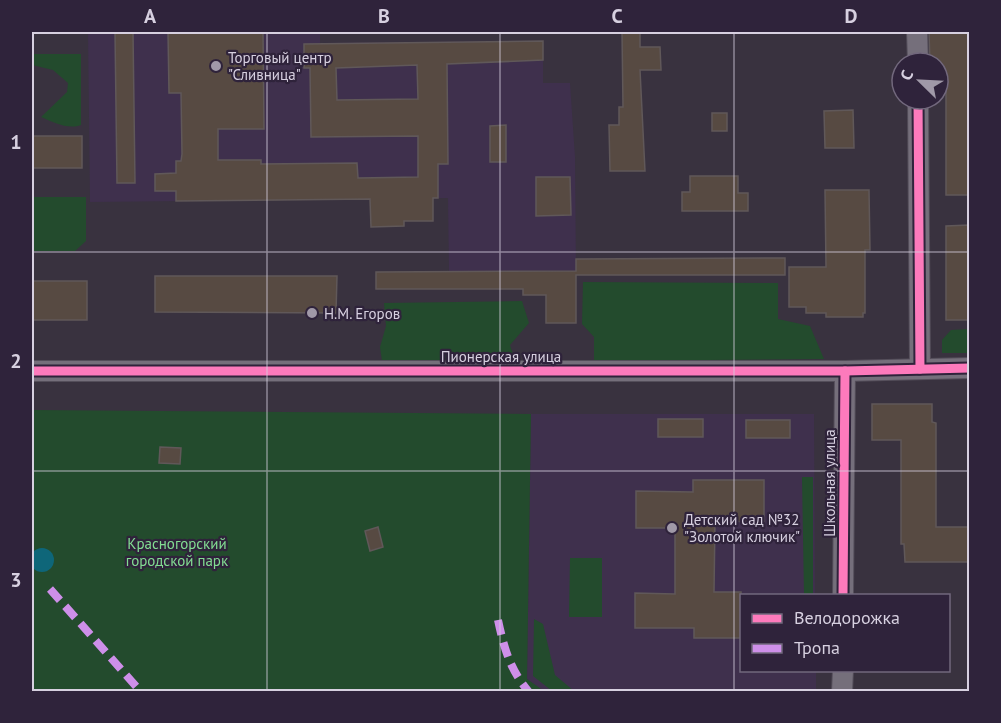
<svg xmlns="http://www.w3.org/2000/svg" width="1001" height="723" font-family="'PT Sans',sans-serif">
  <rect width="100%" height="100%" fill="#39323f"/>
  <g fill="#3f304d">
    <path d="M88,32H320V43L543,41V83H570L575,157L576,271H449L448,198L90,202Z"/>
    <path d="M531,414H814L815,595L742,596V670L816,671V691L544,692L527,679Z"/>
  </g>
  <g fill="#234b2d">
    <path d="M32,54H81V125C68,130 53,122 41,117L67,92L68,83L53,70L32,65Z"/>
    <path d="M32,197H86V241L75,251H32Z"/>
    <path d="M583,282L778,283V319L810,326L824,359L594,361V337L582,324Z"/>
    <path d="M522,301L529,323L510,345L515,361H382L380,347L386,326L384,303Z"/>
    <path d="M969,329V353H942V340L951,330Z"/>
    <path d="M32,410L531,414L527,679L544,691L32,692Z"/>
    <path d="M802,477H813V595H804Z"/>
    <path d="M570,558H602V617H569Z"/>
    <path d="M534,619L543,624L555,675L574,691H552L533,676Z"/>
  </g>
  <circle fill="#0e6679" cx="42" cy="560" r="12"/>
  <g fill="#574a42" stroke="#605859" stroke-width="1.5" fill-rule="evenodd">
    <path d="M115,32H133L135,183H117Z"/>
    <path d="M168,32H263L264,129H218V160H261V164L357,163L358,178L418,177V136L311,137L310,68H304V44L543,41V60L447,64L448,164H438V198H433V221H404V226L371,227L370,199L176,201V191H155V174L176,173V161H181L182,154L181,93H169ZM417,65L418,99L337,100L336,68Z"/>
    <path d="M622,32H640V47H660L661,70H640L645,171H610L609,125H619V107H623Z"/>
    <path d="M929,32H969V195H946V83H938V63H930Z"/>
    <path d="M853,110L854,148H825L824,111Z"/>
    <rect x="712" y="113" width="15" height="18"/>
    <path d="M506,125V162H490V126Z"/>
    <rect x="32" y="136" width="50" height="32"/>
    <path d="M690,176H738V193H748V211H682V192H690Z"/>
    <path d="M536,177H570L571,215L536,216Z"/>
    <path d="M825,190H869L870,250H865V313H863V317H826V313H806V307H789V267H826Z"/>
    <path d="M969,225V320H946V226Z"/>
    <path d="M785,258V275H576V323H546V295H523V289H376V272L576,271V259Z"/>
    <path d="M155,276H337L336,313L155,312Z"/>
    <rect x="32" y="281" width="55" height="39"/>
    <path d="M872,404H932V422L936,423V527H969V562H905L904,544H901V440H872Z"/>
    <rect x="658" y="419" width="45" height="18"/>
    <rect x="746" y="420" width="44" height="18"/>
    <path d="M160,447L181,448L180,464L159,463Z"/>
    <path d="M693,480H764V522L715,521L714,592H741V638H694V628H635V593L675,594V528H636V491L693,492Z"/>
    <path d="M378,527L383,547L370,551L365,531Z"/>
  </g>
  <g fill="none" stroke-linecap="round" stroke-linejoin="round">
    <g stroke="#544e5a" stroke-width="22">
      <g id="minor">
        <path d="M917,32L918,63"/>
        <path d="M918,99L920,369"/>
        <path d="M32,371H845L970,368"/>
        <path d="M843,596L845,371"/>
        <path d="M842,692L843,670"/>
      </g>
    </g>
    <use href="#minor" stroke="#756f7b" stroke-width="20"/>
    <g stroke="#ce8fe9" stroke-width="8" stroke-dasharray="15 8" stroke-linecap="butt">
      <path d="M50,589L141,692"/>
      <path d="M498,620C504,648 510,670 529,692"/>
    </g>
    <g stroke="#2f233b" stroke-width="13">
      <g id="cycleway">
        <path d="M918,99L920,369"/>
        <path d="M32,371H845L970,368"/>
        <path d="M843,596L845,371"/>
      </g>
    </g>
    <use href="#cycleway" stroke="#fd7abc" stroke-width="9"/>
  </g>
  <path fill="none" stroke="#d7d0e0" stroke-width="1.5" stroke-opacity="0.55" d="M267,32V692M500,32V692M734,32V692M32,252H970M32,471H970"/>
  <g fill="#a099a8" stroke="#2f233b" stroke-width="2">
    <circle cx="216" cy="66" r="6"/>
    <circle cx="312" cy="313" r="6"/>
    <circle cx="672" cy="528" r="6"/>
  </g>
  <g text-anchor="middle" dominant-baseline="central" stroke-width="4.5" stroke-linejoin="round" paint-order="stroke">
    <g font-size="15" fill="#d7d0e0" stroke="#2f233b" text-anchor="start">
      <text x="228" y="57">Торговый центр<tspan x="228" dy="17">"Сливница"</tspan></text>
      <text x="324" y="313">Н.М. Егоров</text>
      <text x="684" y="519">Детский сад №32<tspan x="684" dy="17">"Золотой ключик"</tspan></text>
    </g>
    <g font-size="15" fill="#d7d0e0" stroke="#2f233b">
      <text x="501" y="356">Пионерская улица</text>
      <text transform="translate(829 483) rotate(-90)">Школьная улица</text>
    </g>
    <g font-size="15" fill="#82dd92" stroke="#2f233b">
      <text x="177" y="543">Красногорский<tspan x="177" dy="17">городской парк</tspan></text>
    </g>
  </g>
  <rect width="1001" height="723" fill="none" stroke="#2f233b" stroke-width="66"/>
  <rect x="740" y="594" width="210" height="78" fill="#2f233b" stroke="#72687d" stroke-width="1.5"/>
  <rect x="752" y="614" width="30" height="9" fill="#fd7abc" stroke="#72687d" stroke-width="1.5"/>
  <text x="794" y="624" font-size="18" fill="#d7d0e0">Велодорожка</text>
  <rect x="752" y="644" width="30" height="9" fill="#ce8fe9" stroke="#72687d" stroke-width="1.5"/>
  <text x="794" y="654" font-size="18" fill="#d7d0e0">Тропа</text>
  <g transform="translate(920 81) rotate(294)"><circle r="28" fill="#2f233b" stroke="#72687d" stroke-width="1.5"/>
  <path d="M0-4.5L10 22L0 15L-10 22Z" fill="#a099a8"/>
  <text y="-9" font-size="16" font-weight="bold" text-anchor="middle" fill="#d7d0e0">С</text>
  </g>
  <rect x="33" y="33" width="935" height="657" fill="none" stroke="#d7d0e0" stroke-width="2"/>
  <g font-size="20" text-anchor="middle" font-weight="bold" fill="#d7d0e0">
    <text x="150" y="23">A</text>
    <text x="384" y="23">B</text>
    <text x="617" y="23">C</text>
    <text x="851" y="23">D</text>
    <text x="16" y="149">1</text>
    <text x="16" y="368">2</text>
    <text x="16" y="587">3</text>
  </g>
</svg>
